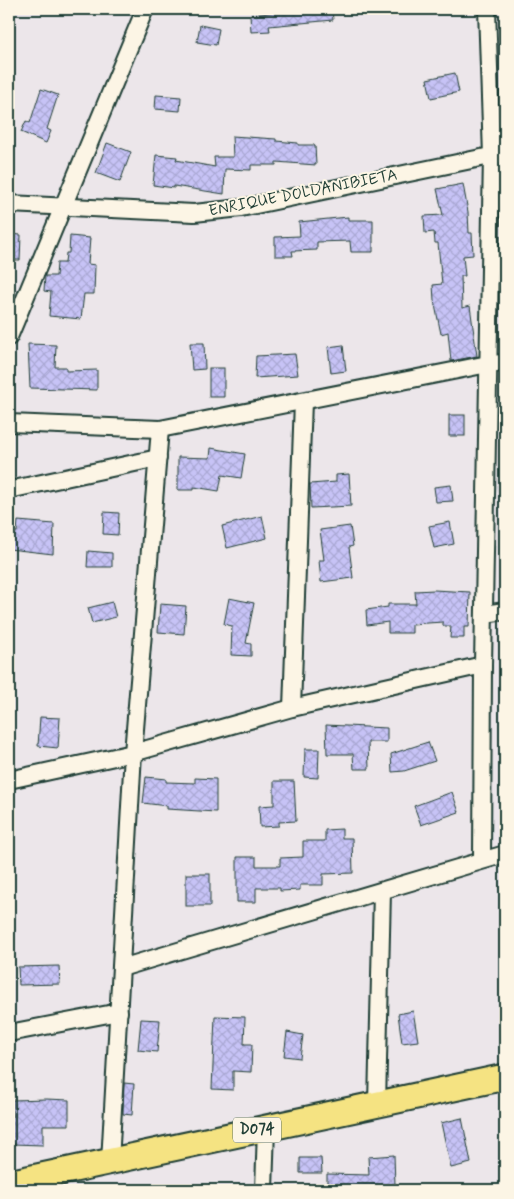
<svg xmlns="http://www.w3.org/2000/svg" width="514" height="1199" font-family="Mynerve,sans-serif">
  <defs>
    <pattern id="building-cross-hatch" width="8" height="8" patternUnits="userSpaceOnUse" patternTransform="scale(1.25)"><rect width="8" height="8" fill="#c7c3f6"/><path d="M0 0l8 8M0 8l8-8" fill="none" stroke="#aaa8d4"/></pattern>
  </defs>
  <rect width="100%" height="100%" fill="#ece6ea"/>
  <filter id="ink" filterUnits="userSpaceOnUse"><feTurbulence type="fractalNoise" baseFrequency=".02" numOctaves="2"/><feDisplacementMap in="SourceGraphic" scale="10" xChannelSelector="R" yChannelSelector="G"/><feConvolveMatrix kernelMatrix="1 2 1 2 8 2 1 2 1" color-interpolation-filters="sRGB"/></filter>
  <g filter="url(#ink)">
    <g fill="url(#building-cross-hatch)" stroke="#1f3d34">
      <path d="M280,9H332L333,20L269,26L270,31L251,32L250,15L280,12Z"/>
      <path d="M200,25L219,29L216,45L197,42Z"/>
      <path d="M455,73L459,92L431,98L427,79Z"/>
      <path d="M41,89L58,95L47,129L51,131L46,143L21,132L26,121L30,123Z"/>
      <path d="M156,95L181,97L180,111L155,109Z"/>
      <path d="M232,136L276,139V141L298,143V145H315L316,165L276,162V165H251V170L225,169L224,194L174,186V188L153,185L156,155L177,157L176,160L215,167L214,157H233Z"/>
      <path d="M107,143L131,152L120,182L96,173Z"/>
      <path d="M463,184L468,212L469,233H472L473,255L463,256L465,276H461L462,308L470,306L477,356L451,361L448,332L441,334L434,300L433,285L442,284L438,243H435L434,232L425,233L424,216L443,215L437,189Z"/>
      <path d="M348,217V220H373V252H351L350,241L317,242V250L292,251L293,256H275V237L300,236L299,222Z"/>
      <path d="M9,234L21,235L20,260H9Z"/>
      <path d="M70,236L90,238L88,264L95,265L94,294H84L81,319L49,316L51,292L44,291L45,276H56L57,263H65L66,253H69Z"/>
      <path d="M190,343H204L205,369L192,370Z"/>
      <path d="M28,344L56,345L55,367H66V371L97,370V390L30,388Z"/>
      <path d="M343,345L346,371L331,373L328,347Z"/>
      <path d="M295,354L298,375L255,378L256,356Z"/>
      <rect x="209" y="368" width="15" height="29"/>
      <rect x="449" y="415" width="16" height="21"/>
      <path d="M211,448L245,454L241,478L222,475L219,491L194,487V490H178V457L210,458Z"/>
      <path d="M349,474L351,506L311,508L310,484L336,482V475Z"/>
      <path d="M451,485L453,501L436,502L434,487Z"/>
      <path d="M104,512L119,513L118,535L103,534Z"/>
      <path d="M262,516L267,538L227,548L222,526Z"/>
      <path d="M18,521L54,524L53,554L9,549V532H17Z"/>
      <path d="M450,522L454,544L434,548L429,526Z"/>
      <path d="M350,526L353,546L349,547L353,578L321,582L319,560H324L320,530Z"/>
      <path d="M88,551L112,553V567H87Z"/>
      <path d="M434,590L470,592L469,627H464V638H450L451,626H443V622L412,624V633H388V622L367,625L366,610L388,607V604H416L415,591Z"/>
      <path d="M229,598L254,603L246,643L251,644V656L231,655L232,626L224,624Z"/>
      <path d="M112,602L116,617L92,623L88,608Z"/>
      <path d="M160,604L186,606L184,634L158,632Z"/>
      <path d="M40,717L60,718L58,748L38,746Z"/>
      <path d="M326,725L387,728V742H368L369,769H354L353,754H327Z"/>
      <path d="M428,742L435,761L404,771L392,772L391,754Z"/>
      <path d="M305,749H319L318,778L304,777Z"/>
      <path d="M146,777L166,779V782L195,783V778L216,779V812L167,809V806L143,803Z"/>
      <path d="M274,781H294L296,821L279,822V826L260,827L259,806L274,805Z"/>
      <path d="M452,792L459,812L421,825L414,806Z"/>
      <path d="M342,829V838H352L353,873L323,874V885H300V890L280,891V888H256V902H237V857H256V866H280V858L303,857V841H325V830Z"/>
      <rect x="186" y="874" width="24" height="32"/>
      <path d="M59,966L60,984L19,985L18,967Z"/>
      <path d="M413,1011L418,1041L402,1043L398,1014Z"/>
      <path d="M215,1016L245,1017L244,1044H252L251,1072L233,1071V1090L212,1089Z"/>
      <path d="M141,1019L160,1020L157,1052L138,1050Z"/>
      <path d="M287,1032L303,1035L300,1058L284,1056Z"/>
      <path d="M124,1083L134,1084L132,1115L123,1114Z"/>
      <path d="M46,1099L69,1100V1125H43V1145L12,1144L13,1100Z"/>
      <path d="M462,1118L471,1163L451,1168L441,1123Z"/>
      <path d="M394,1155L395,1185L370,1186V1190H327V1174L369,1175L368,1157Z"/>
      <path d="M300,1158H321L322,1173H300Z"/>
    </g>
    <g fill="none" stroke-linecap="round" stroke-linejoin="round">
      <g stroke="#1f3d34" stroke-width="20">
        <g id="street">
          <path d="M9,204L194,213L241,208L505,153"/>
          <path d="M9,337L145,9"/>
          <path d="M9,423L160,429L488,364L505,363"/>
          <path d="M9,490L158,458"/>
          <path d="M484,614L505,611"/>
          <path d="M292,708L303,401"/>
          <path d="M9,780L133,753L292,708L483,665"/>
          <path d="M482,860L483,665L492,156L487,9"/>
          <path d="M121,968L505,854"/>
          <path d="M9,1033L119,1012"/>
          <path d="M377,1104L382,891"/>
          <path d="M110,1162L133,753L160,429"/>
          <path d="M264,1190L266,1128"/>
        </g>
      </g>
      <g stroke="#1f3d34" stroke-width="29">
        <path id="primary" d="M9,1183L505,1077"/>
      </g>
      <use href="#street" stroke="#fcf5e5" stroke-width="16"/>
      <use href="#primary" stroke="#f5e382" stroke-width="25"/>
    </g>
  </g>
  <g text-anchor="middle" dominant-baseline="central" stroke-width="4" stroke-linejoin="round" paint-order="stroke">
    <rect fill="#fcf5e5" stroke="#617469" stroke-width="1" x="233" y="1117.5" width="48" height="25" rx="4"/>
    <g font-size="15" font-weight="bold" fill="#1f3d34">
      <text x="257" y="1130">D074</text>
    </g>
    <g font-size="16" fill="#1f3d34" stroke="#fcf5e5">
      <text transform="translate(303 193) rotate(-11)">ENRIQUE DOLDANIBIETA</text>
    </g>
  </g>
  <rect width="514" height="1199" fill="none" stroke="#fcf5e5" stroke-width="30"/>
  <rect x="15" y="15" width="484" height="1169" fill="none" stroke="#1f3d34" stroke-width="2" filter="url(#ink)"/>
</svg>
